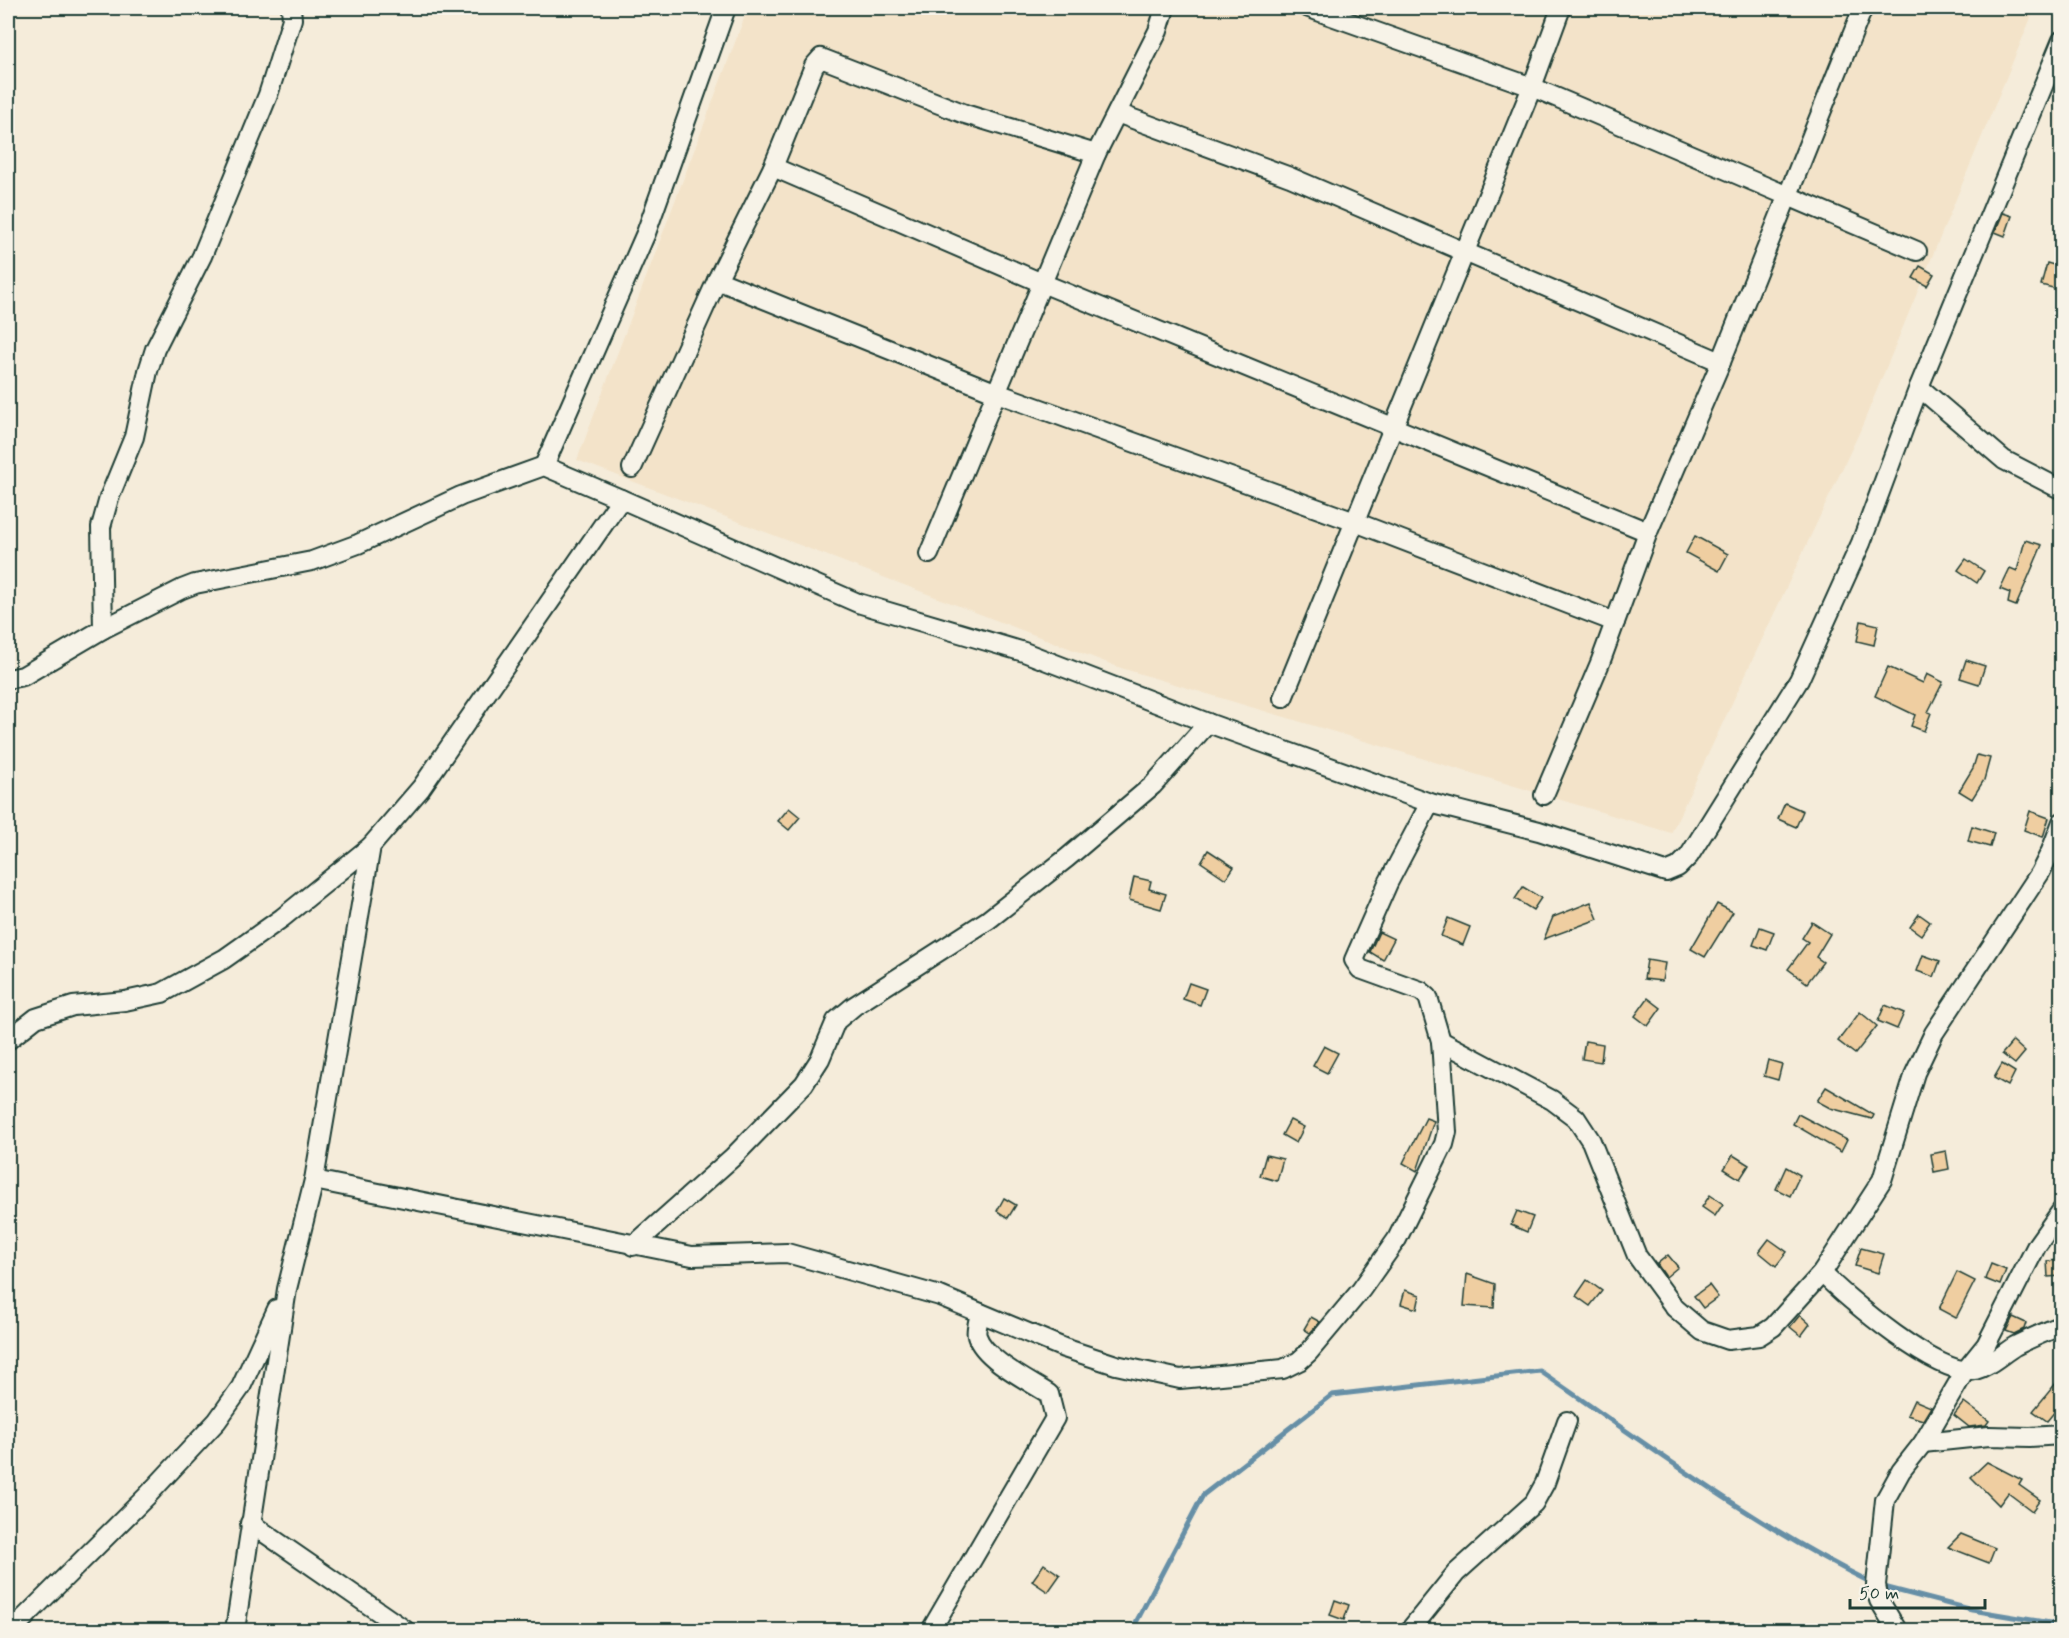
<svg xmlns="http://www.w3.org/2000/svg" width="2069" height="1638" font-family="Mynerve,sans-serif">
  <rect width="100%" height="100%" fill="#f5ecda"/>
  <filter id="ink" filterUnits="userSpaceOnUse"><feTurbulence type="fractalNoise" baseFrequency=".0167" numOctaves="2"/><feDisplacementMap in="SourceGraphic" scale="12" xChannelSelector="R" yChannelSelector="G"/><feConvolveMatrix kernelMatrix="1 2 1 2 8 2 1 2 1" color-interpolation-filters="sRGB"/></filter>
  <g filter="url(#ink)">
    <path fill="#f3e3c9" d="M748,8H2035L1860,431L1671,833L1121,668L577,460Z"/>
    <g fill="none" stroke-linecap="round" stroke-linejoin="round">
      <g stroke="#668fa6" stroke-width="5">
        <path d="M1880,1586L1972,1610L2062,1625"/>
        <path d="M1132,1630L1203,1495L1332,1395L1540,1371C1648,1445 1754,1525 1872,1583"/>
      </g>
    </g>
    <g fill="#efcea1" stroke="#1f3d34" stroke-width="1.5">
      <path d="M2003,213L2012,216L2005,236L1995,232Z"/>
      <path d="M2047,263L2061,267V290L2041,285Z"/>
      <path d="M1920,266L1934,274L1927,286L1913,278Z"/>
      <path d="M1695,536L1728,554L1719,571L1686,553Z"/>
      <path d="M2025,540L2042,545L2016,606L2008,603L2010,593L2000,589L2010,568L2017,571Z"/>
      <path d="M1966,559L1984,571L1977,583L1958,570Z"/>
      <path d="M1861,621L1878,625L1874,645L1857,641Z"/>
      <path d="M1966,660L1985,666L1979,684L1960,678Z"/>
      <path d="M1888,667L1923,683L1927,674L1943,682L1928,712L1931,713L1924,731L1911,726L1915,715L1875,696Z"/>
      <path d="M1977,755L1990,758L1984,780L1972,799L1959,791L1973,768Z"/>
      <path d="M1785,803L1803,811L1796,827L1778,819Z"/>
      <path d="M789,808L800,817L789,830L778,821Z"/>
      <path d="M2030,811L2049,818L2043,837L2024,830Z"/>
      <path d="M1972,826L1994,833L1990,847L1968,841Z"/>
      <path d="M1208,850L1234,867L1226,879L1201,862Z"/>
      <path d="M1134,877L1151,881L1149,889L1166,894L1161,909L1129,900Z"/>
      <path d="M1523,887L1541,898L1533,910L1515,899Z"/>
      <path d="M1591,902L1598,919L1544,939L1553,917Z"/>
      <path d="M1717,904L1733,912L1705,957L1691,949Z"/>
      <path d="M1919,914L1930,922L1921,935L1910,927Z"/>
      <path d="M1448,918L1470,927L1463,945L1441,936Z"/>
      <path d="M1812,922L1830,934L1816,957L1823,962L1807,983L1788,969L1808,942L1802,938Z"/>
      <path d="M1760,927L1774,932L1767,950L1753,945Z"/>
      <path d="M1379,932L1394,939L1383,960L1370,952Z"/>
      <path d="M1923,955L1940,961L1934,977L1917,971Z"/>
      <path d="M1647,960L1665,963L1662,981L1644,979Z"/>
      <path d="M1189,983L1206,989L1200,1005L1183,999Z"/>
      <path d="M1648,998L1661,1008L1648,1026L1635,1016Z"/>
      <path d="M1885,1005L1904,1013L1897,1029L1878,1021Z"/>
      <path d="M1860,1012L1877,1026L1855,1054L1838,1041Z"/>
      <path d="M1585,1041L1603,1044L1601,1062L1582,1059Z"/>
      <path d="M2013,1041L2025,1052L2015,1064L2002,1054Z"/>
      <path d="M1324,1046L1338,1053L1327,1073L1313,1066Z"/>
      <path d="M1768,1060L1782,1064L1778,1080L1764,1076Z"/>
      <path d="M2002,1064L2015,1072L2008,1086L1994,1078Z"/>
      <path d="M1826,1087L1874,1115L1872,1119L1830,1108L1817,1101Z"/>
      <path d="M1798,1114L1847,1140L1841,1152L1793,1124Z"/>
      <path d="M1426,1118L1434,1121L1417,1171L1403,1163Z"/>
      <path d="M1290,1120L1304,1127L1296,1143L1282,1135Z"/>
      <path d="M1946,1151L1949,1169L1934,1172L1931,1154Z"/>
      <path d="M1266,1155L1283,1159L1277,1181L1260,1176Z"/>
      <path d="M1733,1155L1749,1165L1740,1179L1724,1169Z"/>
      <path d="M1786,1167L1800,1175L1790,1196L1776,1189Z"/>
      <path d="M1710,1195L1723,1204L1715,1216L1702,1207Z"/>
      <path d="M1004,1198L1016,1205L1008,1218L997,1211Z"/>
      <path d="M1517,1211L1533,1217L1527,1232L1511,1225Z"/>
      <path d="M1769,1239L1787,1252L1776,1266L1759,1252Z"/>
      <path d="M1861,1248L1884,1254L1878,1273L1855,1266Z"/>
      <path d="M1668,1255L1678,1267L1666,1277L1657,1264Z"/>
      <path d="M2061,1260V1276L2048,1277L2047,1261Z"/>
      <path d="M1991,1264L2006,1270L2000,1285L1985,1279Z"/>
      <path d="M1957,1272L1975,1281L1956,1318L1939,1309Z"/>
      <path d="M1467,1274L1495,1284L1494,1308L1464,1306Z"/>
      <path d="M1587,1280L1602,1291L1590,1306L1576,1296Z"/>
      <path d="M1709,1285L1718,1297L1703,1308L1694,1296Z"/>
      <path d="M1405,1290L1420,1295L1417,1309L1401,1304Z"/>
      <path d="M1800,1315L1810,1324L1801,1336L1790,1327Z"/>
      <path d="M1311,1317L1320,1322L1310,1333L1304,1329Z"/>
      <path d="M2013,1317L2026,1323L2024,1329L2014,1334L2006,1331Z"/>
      <path d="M2061,1377V1404L2047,1421L2033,1411Z"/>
      <path d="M1914,1400L1931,1407L1923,1420L1907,1415Z"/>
      <path d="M1964,1402L1989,1421L1986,1425L1969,1427L1954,1415Z"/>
      <path d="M1987,1462L2022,1480L2019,1485L2040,1500L2032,1511L2008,1493L1999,1505L1971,1477Z"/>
      <path d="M1961,1534L1995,1548L1989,1563L1948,1547Z"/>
      <path d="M1044,1564L1060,1575L1048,1592L1032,1581Z"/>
      <path d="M1335,1600L1349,1605L1344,1620L1330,1615Z"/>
    </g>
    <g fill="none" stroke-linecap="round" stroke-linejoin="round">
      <g stroke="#1f3d34" stroke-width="22">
        <g id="minor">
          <path d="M1309,8L1532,87L1917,251"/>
          <path d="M1117,113L1290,177L1721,362"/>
          <path d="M773,167L1042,283L1648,532"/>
          <path d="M717,280L997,393L1355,522L1615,622"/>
          <path d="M1919,387L2004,460L2062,490"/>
          <path d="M544,466L646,233L726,8"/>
          <path d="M632,468L717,280L773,167L814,66L821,58L965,114L1096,154"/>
          <path d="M929,554L1096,154L1158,31L1165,8"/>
          <path d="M103,629L101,527L109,498L134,437L148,371L155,349L202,256L268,95L292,19L291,8"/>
          <path d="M8,679L23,676L103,629L182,589L195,584L312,561L358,544L461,496L544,466L621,499"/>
          <path d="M1283,698L1532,87L1561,8"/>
          <path d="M1544,795L1600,663L1648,532L1721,362L1863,8"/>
          <path d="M8,1040L36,1018L73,1006L125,1001L162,993L224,959L282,918L371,846"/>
          <path d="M1441,1041L1552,1100L1576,1118L1591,1141L1637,1256L1675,1308L1702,1331L1728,1340L1759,1336L1773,1327L1822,1273L1882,1180L1915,1073L1934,1033L2040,873L2051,851L2062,822"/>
          <path d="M314,1180L692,1256L787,1253L940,1296L1064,1348L1116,1365L1180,1379L1283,1369L1299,1361L1309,1352L1361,1290L1397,1239L1444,1144L1447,1132L1441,1041L1428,997L1421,991L1360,969L1354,960L1388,883L1430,803"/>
          <path d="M633,1246L733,1157L804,1084L820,1059L836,1021L854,1006L988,920L1067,858L1153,785L1208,723"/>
          <path d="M1822,1273C1845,1297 1942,1380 1975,1370C1990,1366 2002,1354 2015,1346C2030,1338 2046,1332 2062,1325"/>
          <path d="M1923,1443L1989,1436L2030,1437L2062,1435"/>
          <path d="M250,1523L405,1630"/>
          <path d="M12,1630L146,1497L217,1421L241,1387L277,1309"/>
          <path d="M235,1630L287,1289L314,1180L371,846L421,788L621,499L858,603L1024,652L1208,723L1430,803L1539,831L1666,872L1678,867L1689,856L1799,680L1861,543L1919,387L2062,40"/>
          <path d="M931,1630L1055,1418L1049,1394C1029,1381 984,1359 977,1336C975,1330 979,1320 980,1313"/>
          <path d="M1410,1630L1456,1573L1534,1503L1545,1483L1567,1421"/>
          <path d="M1897,1630L1879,1600L1876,1585L1885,1500L1901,1471L1923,1443L1965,1371L1986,1345L2037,1245L2062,1210"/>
        </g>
      </g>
      <use href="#minor" stroke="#f7f3e8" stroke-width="18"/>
    </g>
  </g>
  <rect width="2069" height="1638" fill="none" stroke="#f7f3e8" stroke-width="30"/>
  <rect x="15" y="15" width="2039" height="1608" fill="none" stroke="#1f3d34" stroke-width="2" filter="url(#ink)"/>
  <path d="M1850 1599v9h135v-9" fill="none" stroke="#1f3d34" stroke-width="3"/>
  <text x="1859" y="1599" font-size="18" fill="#1f3d34" stroke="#f7f3e8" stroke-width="4.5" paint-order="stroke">50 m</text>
</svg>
